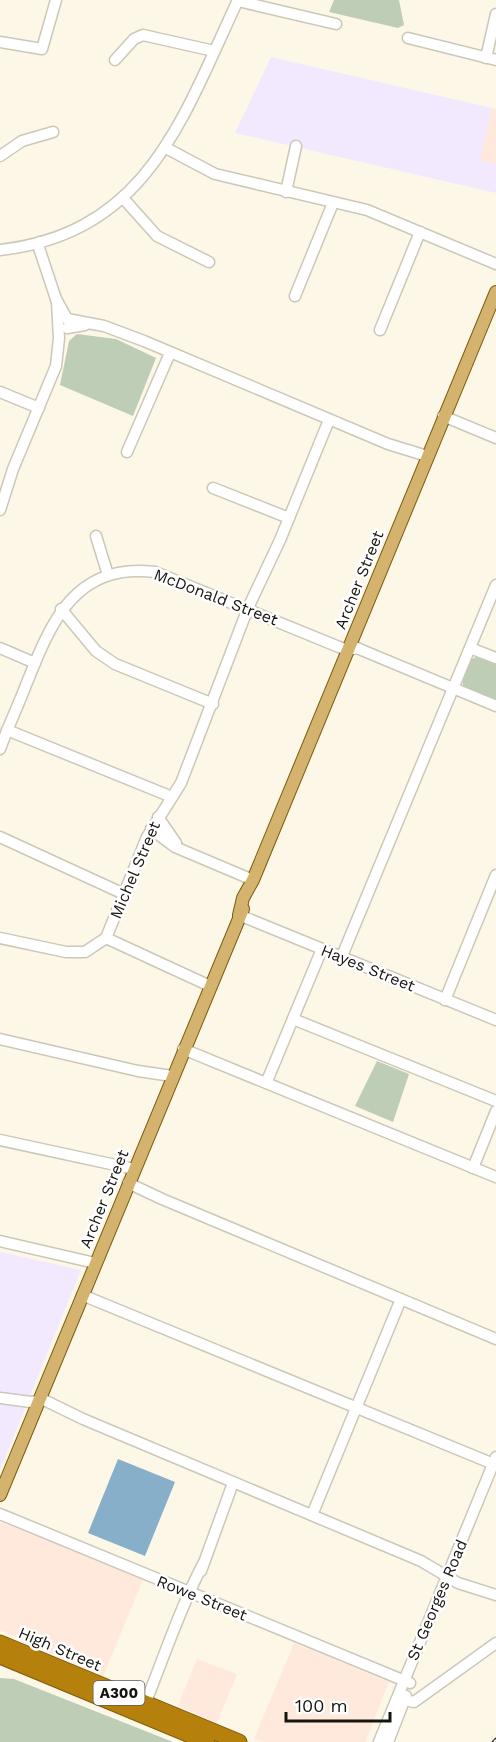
<svg xmlns="http://www.w3.org/2000/svg" width="496" height="1742" font-family="'Work Sans',sans-serif">
  <rect width="100%" height="100%" fill="#fdf7e8"/>
  <g fill="#ffe9dc">
    <path d="M492,108L496,109V164L480,160Z"/>
    <path d="M0,1522L144,1577L103,1677L0,1630Z"/>
    <path d="M294,1643L389,1682L365,1742H261L254,1739Z"/>
    <path d="M197,1659L237,1674L217,1723L178,1706Z"/>
  </g>
  <g fill="#f2e9ff">
    <path d="M271,57L492,108L480,160L496,164V193L235,133Z"/>
    <path d="M0,1252L81,1270L0,1470Z"/>
  </g>
  <g fill="#bdcdb6">
    <path d="M334,0H399L404,25L398,28L329,12Z"/>
    <path d="M77,334L116,339L156,358L133,416L60,385L69,341Z"/>
    <path d="M480,655L496,662V702L463,686L462,679L470,660Z"/>
    <path d="M377,1061L409,1074L393,1122L355,1106Z"/>
    <path d="M0,1678L14,1679L173,1742H0Z"/>
  </g>
  <path fill="#88afc9" d="M118,1459L175,1482L145,1556L88,1533Z"/>
  <g fill="none" stroke-linecap="round" stroke-linejoin="round">
    <g stroke="#ccc7b8" stroke-width="13">
      <g id="minor">
        <path d="M238,1L336,24"/>
        <path d="M408,38L496,60"/>
        <path d="M0,42L42,49L56,0"/>
        <path d="M486,58L496,14"/>
        <path d="M115,60L134,39L143,35L214,51"/>
        <path d="M166,148L215,174L367,210L496,264"/>
        <path d="M0,156L22,141L53,132"/>
        <path d="M286,192L296,146"/>
        <path d="M123,198L157,236L209,262"/>
        <path d="M0,250C148,233 183,117 238,0"/>
        <path d="M295,296L333,203"/>
        <path d="M56,299L67,319L104,326L144,341L388,444L427,456"/>
        <path d="M67,328L85,325"/>
        <path d="M380,330L420,232"/>
        <path d="M0,392L39,408"/>
        <path d="M443,416L496,438"/>
        <path d="M127,452L170,353"/>
        <path d="M213,488L289,518"/>
        <path d="M0,510L13,469L56,366L59,338L57,302L39,248L40,242"/>
        <path d="M96,536L108,575"/>
        <path d="M61,609L96,651L115,664L213,704"/>
        <path d="M352,646L496,706"/>
        <path d="M0,648L35,663"/>
        <path d="M470,648L496,658"/>
        <path d="M7,730L172,797"/>
        <path d="M0,749C8,727 18,706 26,685C51,622 75,562 155,572L339,647L348,650L357,648"/>
        <path d="M158,817L176,843"/>
        <path d="M151,829L175,847L253,880"/>
        <path d="M0,837L124,894"/>
        <path d="M239,915L496,1020"/>
        <path d="M0,938L66,952H85L106,938L147,837L181,783L248,608L280,540L329,420"/>
        <path d="M106,938L210,986"/>
        <path d="M342,956L496,585"/>
        <path d="M445,1000L496,875"/>
        <path d="M293,1019L496,1101"/>
        <path d="M0,1039L138,1071L172,1076"/>
        <path d="M183,1049L496,1177"/>
        <path d="M267,1081L322,949"/>
        <path d="M0,1140L134,1169"/>
        <path d="M473,1168L496,1111"/>
        <path d="M128,1183L162,1199L496,1339"/>
        <path d="M0,1241L95,1263"/>
        <path d="M82,1295L496,1465"/>
        <path d="M0,1398L31,1402L44,1400L83,1419L421,1561L458,1583L496,1595"/>
        <path d="M0,1514L410,1683"/>
        <path d="M312,1515L401,1299"/>
        <path d="M201,1571L233,1483"/>
        <path d="M399,1699L414,1702L496,1643"/>
        <path d="M145,1704C164,1657 180,1608 203,1564"/>
        <path d="M379,1742L496,1457"/>
        <path d="M388,1742L406,1696"/>
      </g>
    </g>
    <g stroke="#7d5a0c" stroke-width="14">
      <g id="major">
        <path d="M239,915L243,898L253,880L496,292"/>
        <path d="M0,1495L243,909"/>
      </g>
    </g>
    <g stroke="#7d5a0c" stroke-width="17">
      <g id="highway">
        <path d="M0,1643L239,1742"/>
        <path d="M0,1656L207,1742"/>
      </g>
    </g>
    <use href="#minor" stroke="#fff" stroke-width="10"/>
    <use href="#major" stroke="#d3b36d" stroke-width="12"/>
    <use href="#highway" stroke="#b5800b" stroke-width="15"/>
    <g stroke="#37342e" stroke-width="4.5">
      <path id="rail" d="M494,1742L496,1740"/>
    </g>
    <use href="#rail" stroke="#fff" stroke-width="2" stroke-dasharray="7" stroke-linecap="butt"/>
  </g>
  <g text-anchor="middle" dominant-baseline="central" stroke-width="5" stroke-linejoin="round" paint-order="stroke">
    <rect fill="#fff" stroke="#5c5a57" stroke-width="1.5" x="93.5" y="1681" width="51" height="24" rx="4.5"/>
    <g font-size="15" font-weight="bold" fill="#16140f">
      <text x="119" y="1693">A300</text>
    </g>
    <g font-size="16" fill="#16140f" stroke="#fff">
      <text transform="translate(359 580) rotate(-68)">Archer Street</text>
      <text transform="translate(216 597) rotate(21)">McDonald Street</text>
      <text transform="translate(135 870) rotate(-67)">Michel Street</text>
      <text transform="translate(368 968) rotate(22)">Hayes Street</text>
      <text transform="translate(104 1199) rotate(-68)">Archer Street</text>
      <text transform="translate(202 1598) rotate(22)">Rowe Street</text>
      <text transform="translate(437 1600) rotate(-67)">St Georges Road</text>
      <text transform="translate(60 1649) rotate(23)">High Street</text>
    </g>
  </g>
  <path d="M286 1712v9h104v-9" fill="none" stroke="#16140f" stroke-width="3"/>
  <text x="295" y="1712" font-size="18" fill="#16140f" stroke="#ffffff" stroke-width="4.5" paint-order="stroke">100 m</text>
</svg>
